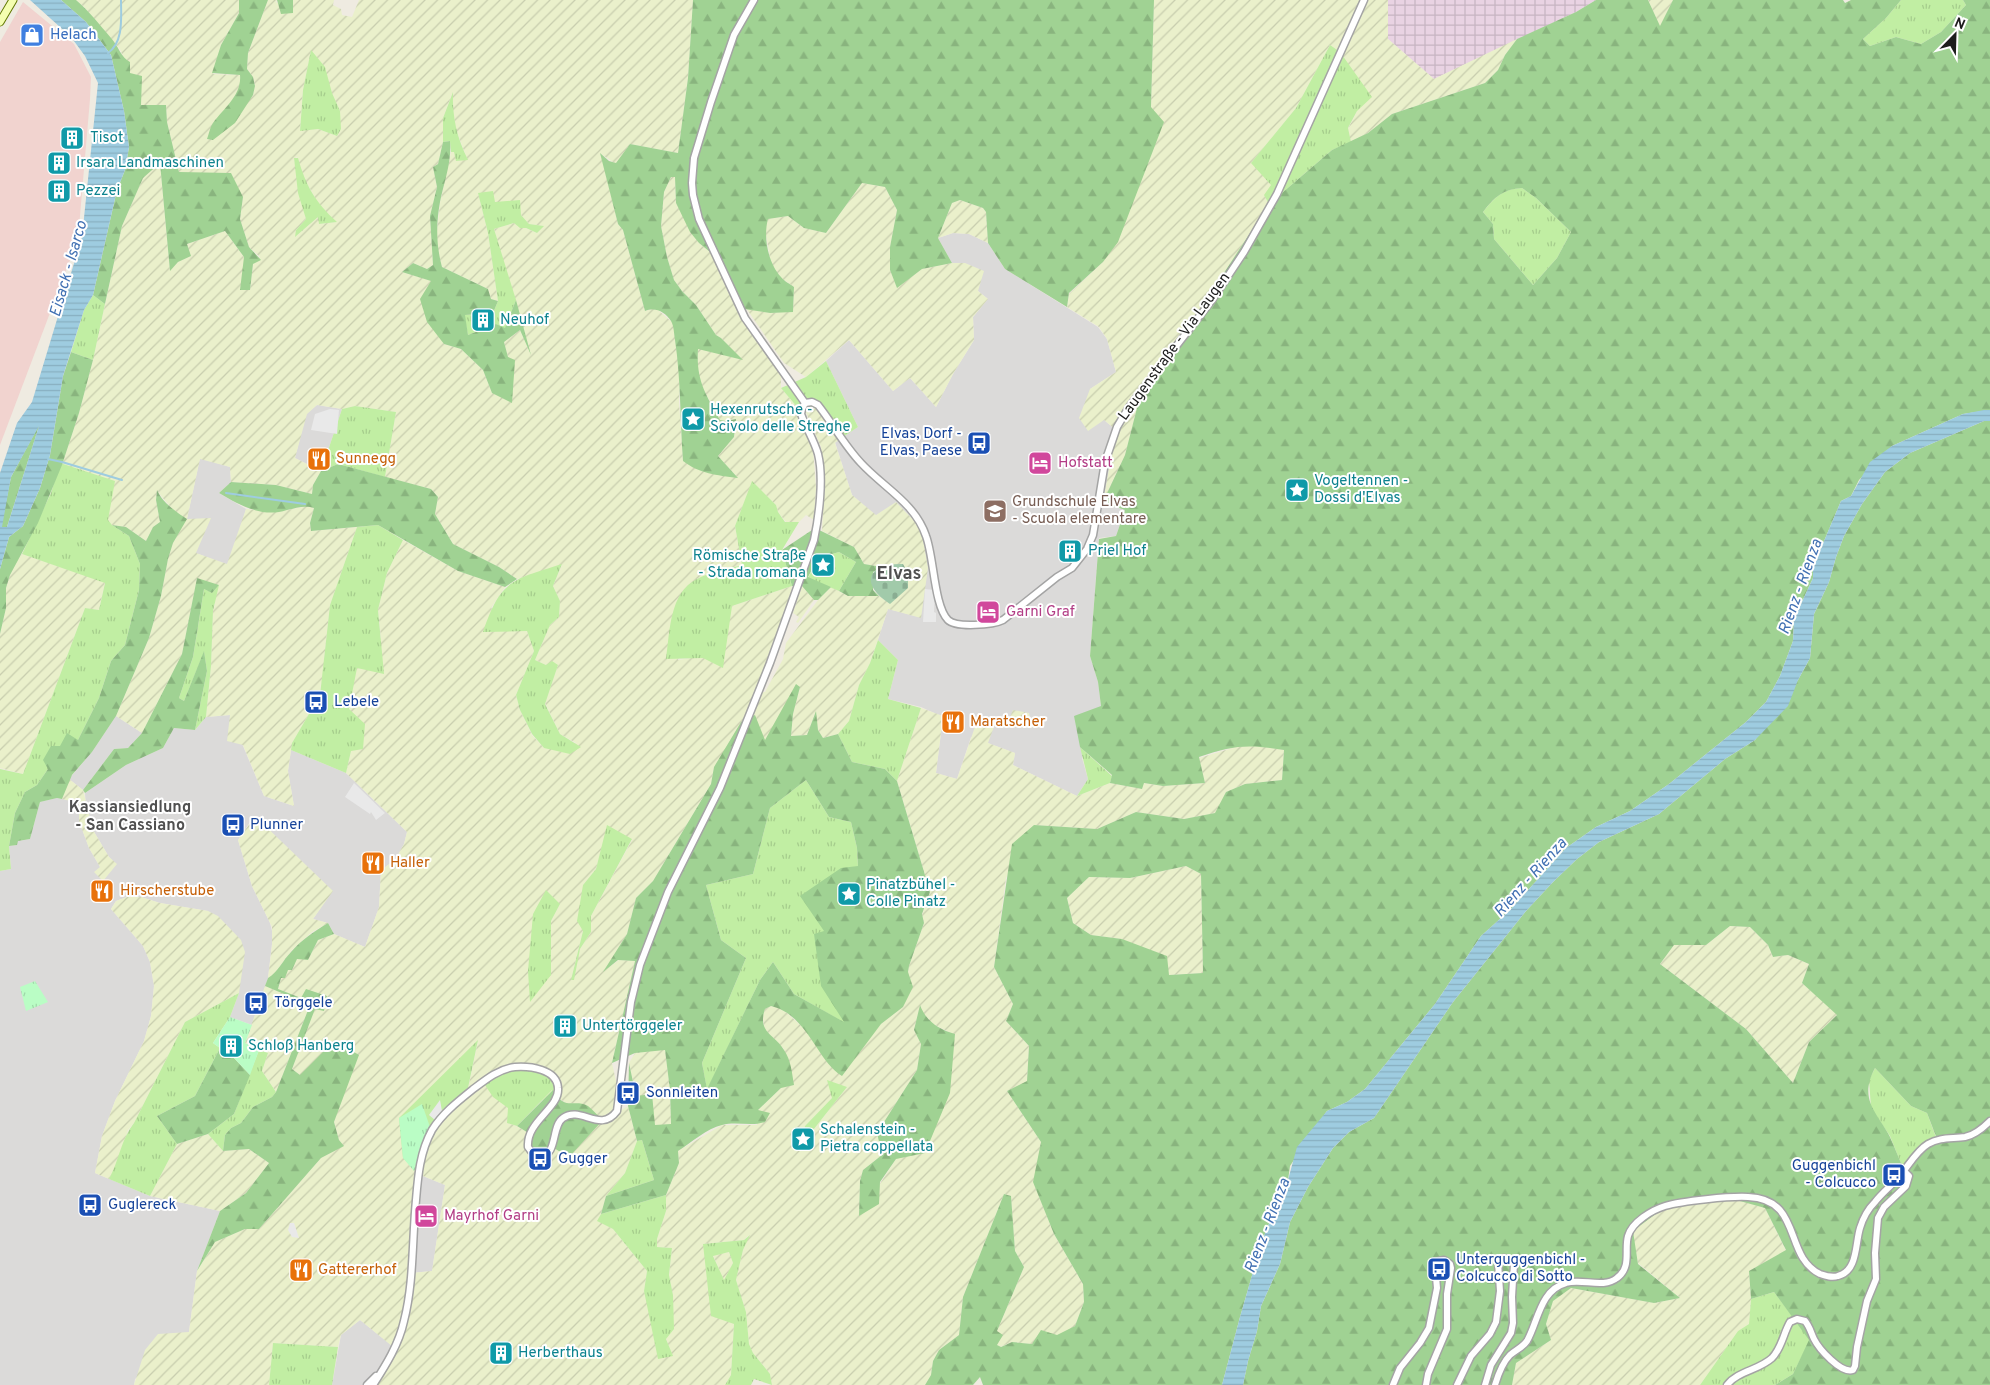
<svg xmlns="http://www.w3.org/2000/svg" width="1990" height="1385" font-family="Overpass,sans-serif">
  <defs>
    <pattern id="industrial-grid" width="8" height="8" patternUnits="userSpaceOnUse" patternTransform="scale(1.25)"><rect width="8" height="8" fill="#e9d3e3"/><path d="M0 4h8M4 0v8" fill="none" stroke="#c7b5c2"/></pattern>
    <pattern id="farmland-furrows" width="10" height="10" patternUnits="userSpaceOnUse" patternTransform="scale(1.25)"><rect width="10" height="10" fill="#eaf0cb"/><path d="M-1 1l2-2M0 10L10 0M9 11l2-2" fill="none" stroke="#c8cdae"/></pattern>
    <pattern id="grass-tufts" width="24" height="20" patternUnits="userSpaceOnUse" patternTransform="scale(1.25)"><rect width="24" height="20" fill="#c1eea3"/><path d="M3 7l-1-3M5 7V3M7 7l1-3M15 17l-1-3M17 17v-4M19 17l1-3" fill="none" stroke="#a5cc8c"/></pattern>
    <pattern id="forest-firs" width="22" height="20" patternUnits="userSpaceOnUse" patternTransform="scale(1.25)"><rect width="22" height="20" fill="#a0d293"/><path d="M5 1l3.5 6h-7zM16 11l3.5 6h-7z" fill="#89b47e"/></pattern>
    <pattern id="cemetery-stones" width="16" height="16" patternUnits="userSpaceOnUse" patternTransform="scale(1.25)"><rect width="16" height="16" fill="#a1caaa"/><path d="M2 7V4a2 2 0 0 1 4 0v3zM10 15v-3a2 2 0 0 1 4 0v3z" fill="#8aad92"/></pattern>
    <pattern id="park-tufts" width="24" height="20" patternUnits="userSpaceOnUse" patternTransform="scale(1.25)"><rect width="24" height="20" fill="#bafdc5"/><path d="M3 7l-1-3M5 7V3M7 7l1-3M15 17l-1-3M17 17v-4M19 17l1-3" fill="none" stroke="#9fd8a9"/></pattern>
    <pattern id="water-rules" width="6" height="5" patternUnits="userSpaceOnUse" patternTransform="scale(1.25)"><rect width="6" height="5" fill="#9ecce0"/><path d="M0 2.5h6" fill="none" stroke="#88afc0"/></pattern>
  </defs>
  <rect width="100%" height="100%" fill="#efebe1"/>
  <g fill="#dbdad9">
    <path d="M953,233L969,234L988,243L1005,269L1098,327L1107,339L1116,372L1090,389L1104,420L1116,430L1125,510L1116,536L1099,538L1090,656L1098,682L1101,706L1082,758L1088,779L1077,796L1013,765L1015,753L971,737L957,779L936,773L943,717L921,707L888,699L898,660L878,640L888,609L920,617L876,516L852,495L835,442L858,427L826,361L849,340L893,391L910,378L936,407L953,374L974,340L973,317L988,299L978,291L965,263H952L938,238Z"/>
    <path d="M317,405L342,409L321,471L295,458L306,414Z"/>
    <path d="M200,458L230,467L231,482L219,493L246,509L235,547L227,565L196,553L187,519Z"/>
    <path d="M230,715L264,796L294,806L288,771L291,750L346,773L407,832L404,844L395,860L381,870L379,907L365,947L334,934L328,923L313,919L332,891L254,816L238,840L252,886L270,923L273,935L268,978L252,1025L230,1017L239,993L208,911L160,903L141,897H127L116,901L111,909L143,946L150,962L154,986L151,1016L144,1041L115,1101L102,1136L95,1173L150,1196L220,1211L197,1271L189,1332L135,1379L134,1385H0V871L11,869L9,846L17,845L18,841L30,839L40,802L57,798L79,802V821L89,848L100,867L116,864L109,857L93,830L86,807L85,793L126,765L163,748L174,728L195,730L206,717Z"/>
    <path d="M116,716L142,733L128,748L114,749L83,790L69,779L92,752Z"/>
    <path d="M418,1174L445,1185L432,1271L411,1273Z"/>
    <path d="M360,1320L399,1351L375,1385H332L341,1335Z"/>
  </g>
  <path fill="#f1d3cf" d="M23,2L74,44L91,77L90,99L78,239L0,445V42Z"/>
  <path fill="url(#industrial-grid)" d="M1388,0H1596L1576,12L1434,79L1388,39Z"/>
  <g fill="url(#farmland-furrows)" fill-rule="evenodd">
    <path d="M76,0H239V13L221,45L213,74L240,75L241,86L226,110L212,125L253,95L255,85L253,77L247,69L248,53L268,0H277L276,2L293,13V0H334L333,5L341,9L342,15L352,17L359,0H693L688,78L678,153L630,144L616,164L601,154L618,224L623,230L645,311L652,309L658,310L673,323L680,373L679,402L683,461L737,477L718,456L734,437L736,419L726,421L720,420L700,383L697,364L698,348L741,359L721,338L716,335L696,305L682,291L674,280L667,257L661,226L664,192L671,177H675L676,203L699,243L710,252L737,308L781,374V388L798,408L797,415L813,449L816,488L814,520L806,515L799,522H786L778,512L776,505L752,482L735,526L742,565L697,579L678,660L691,658H703L732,606L792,586L790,601L755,692H765L783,659L786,643L818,600L831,587L848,596H879L886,601L908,586V573L898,564L882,567L864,564L854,547L822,531L824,494L821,447L805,410L809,405L816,406L840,439L835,443L852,495L876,515L896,502L921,528L928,568L921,618L888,609L870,663L859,685L849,721L838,734L823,738L818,730L815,713L807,735L791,736L793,714L800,687L765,740L714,767L711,784L653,881L636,898L627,934L605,970L619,960L635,961L612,1063L620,1099L616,1113L628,1106L637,1141L625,1173L606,1196L601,1214L598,1221L613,1229L647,1271L644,1291L672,1356L666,1338L673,1295L669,1276L672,1248L657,1247V1239L666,1211V1195L679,1163L678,1151L722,1125H757L758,1110L781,1088L784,1049L764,1029L763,1016L765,1009L771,1006L778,1007L787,1013L807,1031L819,1049L871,1036L881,1024L903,1007L909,966L924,923L922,915L930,892L897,781L921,708L943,716L936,773L957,779L978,718L995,724L988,743L1015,753L1013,765L1077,796L1110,783L1142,789L1143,783L1163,786L1205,783L1199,758L1236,747L1255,745L1284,750L1282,780L1245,784L1226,792L1216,813L1184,819L1136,812L1097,829L1034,825L1006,878L994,967L1013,1004L1006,1021L1029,1046L1027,1082L1007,1091L1041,1142L1035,1186L1054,1234L1083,1284L1084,1302L1075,1326L1064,1333L1032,1344L1012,1342L1000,1347L997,1345V1331L1024,1267L1015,1251L1011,1197L1004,1194L963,1297L959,1335L939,1350L933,1361L931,1375L925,1385H772L770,1374L753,1353L749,1344L746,1312L736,1280L743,1250L749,1235L744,1240L703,1244L734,1324L731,1375L725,1385H375L398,1351L360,1320L341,1335L338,1347L273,1343L269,1385H134L145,1350L158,1334L189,1332L197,1271L215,1242L245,1229H259L321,1158L343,1146L339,1140L334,1122L344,1091L300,1075L292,1069L315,1008L302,998L278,990L281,978L288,970H292L297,958L308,960L318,940L334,934L365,947L379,907L381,870L395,860L404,844L407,832L346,773L351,751L349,709L321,682L320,695L292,743L288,771L294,806L264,796L243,745L227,741L230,715L206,717L211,666L213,611L215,604L197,579L182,654L142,733L116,716L149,638L161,596L168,559L173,543L186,519L173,510L157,491L156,500L160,522L153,527L146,541L126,527L112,525L62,465L79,413L93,360L122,226L143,178L160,163L170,270L178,262L190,256L187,244L225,231L244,257L250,290L253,264L260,257L249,247L240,219L243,197L179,172L167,122L166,105H141L120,49L84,7ZM311,51L340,111L337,136L318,129L300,130L303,90ZM452,94V109L456,129L467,159L457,161L454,152H451L440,203L437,230V248L442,267L488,289L491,299L498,301L488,233L478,193L521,215L529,224L543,226L537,233L514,223L494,229L529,350L520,330L504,342L508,357L492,393L483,370L461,349L444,344L432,281L402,272L413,263L427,269L433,265L430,216L437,187L433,167L438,164L443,142V118ZM297,157L304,178L320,207L336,222L320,224L318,217L296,236V230L306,219L294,159ZM317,405L342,409L355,406L396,412L385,477L431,489L438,497L435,514L453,544L499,567L517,579L562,565L553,586L560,601L559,617L550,625L535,660L546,665H558L545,703L560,734L576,743L544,748L532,735L520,710L516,695L534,651L527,631L491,608L505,587L458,571L403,540L387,573L378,610L381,638L324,659L330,605L357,527L311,531L310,523L314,508L308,506L276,512L246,509L227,564L196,553L211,518L187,519L200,459L230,467L231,482L276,485L312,494L313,485L321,471L295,458L307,414ZM608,826L632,840L591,916V932L580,949L571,980L583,931V885L596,869ZM560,904L551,921V975L533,914ZM920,1006L922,1012L933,1024L955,1035L896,1159L859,1216L860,1181L863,1170L882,1155L877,1133L917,1070L921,1044L914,1030ZM478,1041L468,1089L428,1139ZM847,1087L810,1134L805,1126L832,1098ZM557,1097L566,1103L586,1105L530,1134L517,1126L508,1123V1108ZM418,1174L445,1185L432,1271L411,1273Z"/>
    <path d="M1154,0H1388V39L1434,79L1517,39L1505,55L1498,70L1485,83L1392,114L1368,133L1351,142L1348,129L1357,111L1330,45L1296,108L1252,162L1272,185L1269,204L1138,404L1125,455L1103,502L1116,430L1104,420L1088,431L1079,418L1090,389L1116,372L1107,339L1099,327L1067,307L1069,294L1103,262L1151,107Z"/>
    <path d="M1648,0H1673L1660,27Z"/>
    <path d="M862,183L885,187L897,210L890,247V270L897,287L922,269L952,263H965L984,271L978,291L988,299L973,317L974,340L953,374L936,407L910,378L893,391L849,340L806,377L784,363L746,308L770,313L793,311L794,287L781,278L771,264L765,229L768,219L788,216L804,228L826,233Z"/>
    <path d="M960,200L983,208L986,212L988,243L969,234L953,233L938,238L952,203Z"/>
    <path d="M22,554L105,582L99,610L85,608L23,774L0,768V634L6,608V588L10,575L15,563Z"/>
    <path d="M802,586L814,600L798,623L796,622L799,617L793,613Z"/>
    <path d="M1013,710L1029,713L1032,728L1020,726L1008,722Z"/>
    <path d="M69,779L83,790L93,830L109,857L117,864L103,881L94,872L100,867L89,848L79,821V803L62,799Z"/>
    <path d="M255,816L333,891L313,919L328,923L312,932L292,950L274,974L268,978L272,945V927L252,886L238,840Z"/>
    <path d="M1186,866L1201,874L1203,973L1169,975L1122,939L1091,935L1073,923L1067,898L1089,877L1130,878Z"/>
    <path d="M127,897H141L160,903L208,911L218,916L241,940L245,952L239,993L185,1022L134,1123L128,1130L117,1165L109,1179L95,1173L102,1136L115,1101L144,1041L151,1016L154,986L150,962L143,946L111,909L116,901Z"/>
    <path d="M1730,926L1750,927L1768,945L1773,957L1788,955L1809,964L1802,983L1838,1014L1809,1042L1793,1083L1746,1029L1660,964L1674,945H1706Z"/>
    <path d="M265,986L310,1005L276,1092L262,1071L268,1053L245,1043Z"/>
    <path d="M665,1049L670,1090L671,1125H655L636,1096L629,1063L635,1053Z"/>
    <path d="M208,1134L223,1151L249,1149L269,1163L246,1193L220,1211L150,1196L177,1144Z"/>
    <path d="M1729,1197L1765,1208L1786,1251L1749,1271L1751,1299L1749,1324L1738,1331L1700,1385H1512L1516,1363L1551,1340L1546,1324L1553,1300L1571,1288L1654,1303L1680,1298L1638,1263L1632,1231L1669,1204Z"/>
    <path d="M729,1252L733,1263L724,1281L713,1255Z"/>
  </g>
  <g fill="url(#grass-tufts)" fill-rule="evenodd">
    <path d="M1901,0H1963L1966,5L1941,32L1921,44L1896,37L1870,46L1863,39L1886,18Z"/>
    <path d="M1330,45L1340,52L1372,97L1357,111L1348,128L1351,142L1332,150L1269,204L1264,195L1271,185L1251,163L1296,108Z"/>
    <path d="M311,50L325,67L332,93L340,111L341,129L337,136L318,129L300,131L303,90Z"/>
    <path d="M453,92C452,117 457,138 468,160L456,161L454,152H451L450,141L443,142V118Z"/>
    <path d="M294,158H298C306,186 315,202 337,222L319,224L318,217L295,237L296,230L306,219L298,193Z"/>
    <path d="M1522,188L1536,198L1571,232L1557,258L1533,285L1494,239L1493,224L1483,212C1495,197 1503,189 1522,188Z"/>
    <path d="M493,191L495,202L520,200L521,215L529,224L544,226L537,233L526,228H520L514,223L494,229L516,300L505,329L496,324L468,335L464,315L493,313L498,301L488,233L478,193Z"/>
    <path d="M93,295L105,304L93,360L71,352L84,310Z"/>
    <path d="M826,361L858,427L840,439L816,406L798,408L781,388L806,377Z"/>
    <path d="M355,406L396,412L385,477L338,464L321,471L342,409Z"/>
    <path d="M60,463L115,481L108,520L112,525L129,536L140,564L139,590L125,645L111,661L99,698L78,740L48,769L37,785L25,792L15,813L9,846L11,869L0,871V769L23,774L85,608L99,610L105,583L22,554L51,493Z"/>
    <path d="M752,481L776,505L778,512L785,522H799L782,550L792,586L732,606L723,668L703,658L666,659C670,632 669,593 697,579C710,572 728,569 742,565L735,526Z"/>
    <path d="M378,525L403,540L387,573L378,610L384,674L357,668L349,709L365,724L363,749L351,751L346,773L291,750L292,743L320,695L330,605L357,527Z"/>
    <path d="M839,552L856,562L839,591L808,578L818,558Z"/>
    <path d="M562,564L553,586L560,601L559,617L550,625L535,660L546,665L552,661L558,665L545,704L560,734L581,747L570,754L544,748L532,734L520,710L516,695L534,651L527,631L483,632C501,579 512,580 562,564Z"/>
    <path d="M219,585L213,611L211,666L206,717L195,730L207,671L204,652L184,701L179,698L193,657L204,589L212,593Z"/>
    <path d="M878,640L898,660L888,699L921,708L897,781L885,769L852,762L838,734L849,721L859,685L870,663Z"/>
    <path d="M1080,747L1112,776L1110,783L1077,796L1088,779Z"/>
    <path d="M806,780L829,817L851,822L857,848L858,866L825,931L845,1023L794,994L773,962L760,980L707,1090L702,1063L746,958L721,940L706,885L753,874L770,808Z"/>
    <path d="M607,825L632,839L591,916V932L580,949L574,980H571L583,931L577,921L583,885L596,869Z"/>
    <path d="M546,890L560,904L551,921V975L530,1002L528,971L533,914Z"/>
    <path d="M239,993L230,1017L213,1043L220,1048L195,1096L157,1116L177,1144L150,1196L109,1179C119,1161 121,1139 134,1123L185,1022Z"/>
    <path d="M478,1040L468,1088L471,1091L433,1129L418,1174L403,1158L399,1118Z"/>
    <path d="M259,1050L268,1053L262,1071L276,1092L272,1097L253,1107L241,1123L231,1128L225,1135L223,1151L208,1134L234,1114Z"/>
    <path d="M507,1068L540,1069L554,1077L557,1097L552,1090L517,1126L507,1123L508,1108L493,1097L483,1082Z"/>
    <path d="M1875,1068L1911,1106L1927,1113L1937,1140L1904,1171L1890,1136L1871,1108L1869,1080Z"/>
    <path d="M827,1080L847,1087L810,1134L803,1135L805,1126L832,1098Z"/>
    <path d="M642,1140L654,1180L606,1196L625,1173L637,1141Z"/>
    <path d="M666,1195V1211L657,1239V1247L672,1248L669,1275L673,1295L674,1329L666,1339L673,1356L658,1359L644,1291L647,1271L613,1229L597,1221L601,1214Z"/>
    <path d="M750,1235L743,1250L736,1280L746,1312L749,1344L753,1353L770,1374L772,1385L754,1379L751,1385H725L731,1375L734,1324L711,1316L703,1244L744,1240ZM729,1252L733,1263L724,1280L713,1256Z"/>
    <path d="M1774,1292L1810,1340L1793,1374L1775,1385H1700L1738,1331L1749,1324L1751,1299Z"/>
    <path d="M273,1343L338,1347L332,1385H269Z"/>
  </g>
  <g fill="url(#forest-firs)" fill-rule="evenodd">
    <path d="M61,0H76C89,11 100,25 111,38C118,45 121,58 130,62V73L142,76L141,105H166L167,122L179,172L231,173L243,197L240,219L249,247L261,260L253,264L250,290H240L244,257L225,231L187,244L191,256L178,262L170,271L160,163L143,178L122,226L105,304L93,295L117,190L125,170L129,147L124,111L111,55L86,22Z"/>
    <path d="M239,0H268L248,53L247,69L253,77L255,86L253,95L235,123L213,140L207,139C209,134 210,127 213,123C224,108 242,95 240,75L212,73L221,45L239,13Z"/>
    <path d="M277,0H293V13L281,14Z"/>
    <path d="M693,0H1154L1151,107L1164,122L1118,242L1103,262L1069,293L1067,307L1005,269L988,243L986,212L983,208L960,200L952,203L938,238L952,263L922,269L897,288L890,270V247L897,210L885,187L862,183L826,233L804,228L788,216L768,219C763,237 768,263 781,277C784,281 790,284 794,287L793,312L770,313L737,308L710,252L699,243L690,232L676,203L675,177H671L664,192L661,226L667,257L674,280L682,291L696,305L716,335L721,338L743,360L698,349C696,380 705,393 720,420L726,421L736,419L734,437L718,456L738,478C716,475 700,474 683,461C680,421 681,380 675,340C674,334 674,326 671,321C665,312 656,307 645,311L623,230L618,224L600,153L609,161L616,163L630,144L678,153L688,78Z"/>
    <path d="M1596,0H1648L1660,26L1673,0H1843L1845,3L1851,0H1901L1886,18L1863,39L1870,46L1896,37L1921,44L1941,32L1966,5L1963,0H1990V410L1963,414L1892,446L1859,480L1851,496L1841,501L1813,567V578L1794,619L1793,641L1780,676L1766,702L1746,722L1669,784L1630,811L1596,827L1566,848L1511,909L1481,936L1435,1004L1365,1089L1347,1102L1327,1111L1314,1129L1290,1166L1288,1180L1281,1194L1264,1236V1247L1253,1272L1240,1317L1222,1385H983L980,1377L973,1385H925L931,1375L933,1361L939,1350L959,1335L963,1297L1004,1194L1011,1196L1015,1251L1024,1267L997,1331L1003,1335L997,1345L1001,1347L1012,1342L1032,1344L1041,1330L1057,1335L1075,1326L1084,1302L1083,1284L1054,1234L1033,1182L1041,1142L1007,1091L1027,1081L1029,1046L1006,1021L1013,1004L994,967L1012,844L1034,825L1097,829L1136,812L1184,819L1215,813L1226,792L1245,784L1282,780L1284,750C1247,744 1234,745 1199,757L1205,783L1163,786L1144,783L1142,789L1110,783L1112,775L1080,747L1074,716L1101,706L1098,682L1090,656L1099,539L1116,536L1125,510L1103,502L1125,455L1138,404L1269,204L1332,150L1368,133L1392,114L1485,83L1498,70L1505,55L1517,39L1576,12ZM1522,188L1536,198L1571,232L1557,258L1533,285L1494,239L1493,224L1483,212C1494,197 1504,189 1522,188ZM1186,866L1201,874L1203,973L1169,975L1167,956L1122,939L1091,935L1073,923L1067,898L1089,877L1130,878Z"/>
    <path d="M450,141C452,162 444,182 440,202C436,224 436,245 442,267L488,289L491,299L498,301L493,313L465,315L468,335L496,324L505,328L516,300L531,355L520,330L504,342L508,357L515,360L512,403L492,393L483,370L461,349L444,344L427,322L420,299L431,281L402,272L413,263L427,269L433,265L430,216L437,187L433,167L438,164L443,142Z"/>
    <path d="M71,352L93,360L79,413L62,465L38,523L10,575L6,588V608L0,634V569L9,537L23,526L40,488L50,455L63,376Z"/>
    <path d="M1984,421H1990V1385H1775L1793,1374L1809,1340L1774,1292L1751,1299L1749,1271L1786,1250L1765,1208L1729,1198L1669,1204L1633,1231L1638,1264L1680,1298L1654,1303L1571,1288L1553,1301L1546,1324L1551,1340L1516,1363L1512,1385H1243L1248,1361L1257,1331L1261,1306L1280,1264L1290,1222L1308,1187L1333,1148L1349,1132L1374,1118L1453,1002L1526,911L1553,882L1577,859L1599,842L1659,814L1725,759L1755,740L1798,680L1810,658L1814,614L1829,582L1836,557L1844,536L1862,504L1885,472L1910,453ZM1730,926L1750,927L1768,945L1773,957L1788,955L1809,964L1802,983L1837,1015L1809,1042L1793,1083L1746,1029L1660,964L1674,945H1706ZM1875,1068L1911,1106L1927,1113L1937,1139L1918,1152L1904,1170C1899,1159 1895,1148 1890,1137C1877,1112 1858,1100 1875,1068Z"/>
    <path d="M40,423L7,527H1L11,477Z"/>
    <path d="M338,464L431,489L438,497L435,514L453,544L499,567L517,579L505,587L458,571L378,525L311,531L310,523L314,508C303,504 290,510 279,512C256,515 238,504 219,493L231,482L276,485L312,494L313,485L321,471Z"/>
    <path d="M157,490C162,502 176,512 187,519L173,543L168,559L161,596L149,638L116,716L92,752L72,775L62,799L57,798L40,802L30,839L18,841L17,845L9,846L15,813L25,792L37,785L48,769L43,760L51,746H60L67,733L78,740L99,698L111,661L125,645L139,590L140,564L129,536L112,525L126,527L146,541L153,527L160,522L156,500Z"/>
    <path d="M815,528L854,547L864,564L882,567L873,572V590L879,596H848L839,591L856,562L839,552L818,558L808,577L831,587L818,600H814L802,586H792L782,550Z"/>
    <path d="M197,578L219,585L212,593L204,589L193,657L179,698L184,701L204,651L207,671L195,730L174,728L163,748L126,765L85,793L83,790L114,749L128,748L142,733L182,654Z"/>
    <path d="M796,684L800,687L793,714L791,736L807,735L816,711L818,730L823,738L838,734L852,762L885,769L897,781L930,892L922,914L924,923L909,966L908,972L913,987L903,1007L881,1024L842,1076C816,1060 808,1015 771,1006L765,1009C757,1033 775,1034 784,1050C791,1060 792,1073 794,1085L781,1088L758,1110L770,1113L765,1122C751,1127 737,1121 722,1125C707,1128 691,1143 678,1151L679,1163L666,1195L601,1214L606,1196L654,1180L642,1140L637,1141L628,1106L629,1063L636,1096L652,1094L655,1125L671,1124L670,1090L665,1050L635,1053L612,1063L635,961L618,960L603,972L627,934L636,898L653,881L711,784L714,767L741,722L755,715L765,740ZM806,780L829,817L851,822L857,848L858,866L841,868L800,896L824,931L814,934L821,986L844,1022L794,994L773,962L760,980L707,1089L702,1063L746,958L721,940L706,885L753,874L770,808Z"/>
    <path d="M328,923L334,934L318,940L308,960L297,959L292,970H288L285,978H281L278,989L301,998L306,989L327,996L324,1011L315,1009L292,1069L300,1075L332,1043L349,1049L359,1055L334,1122L339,1140L344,1146L321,1158L259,1229H245L215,1242L197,1271L220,1211L246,1193L269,1163L249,1149L223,1151L225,1135L231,1128L241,1123L253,1107L272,1097L276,1092L310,1005L265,986L268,978C278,972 283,960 291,952C301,940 315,931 328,923Z"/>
    <path d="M920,1005C926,1021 938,1029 955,1034L950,1093L925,1153L896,1159L880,1182L879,1204L859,1216L860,1181L863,1170L882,1155L877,1133L917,1070L921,1044L914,1030Z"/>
    <path d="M220,1048L234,1058L250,1075L234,1114L208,1134L177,1144L157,1116L195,1096Z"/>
    <path d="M553,1090C565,1112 574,1098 588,1106C593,1110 598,1116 603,1120L569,1157L552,1147L544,1155L531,1151L530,1134L517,1126Z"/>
  </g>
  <path fill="url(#cemetery-stones)" d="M903,564L908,573V588L890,604C859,584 867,563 903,564Z"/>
  <g fill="url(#park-tufts)">
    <path d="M35,981L48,1002L26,1011L20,987Z"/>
    <path d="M230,1017L252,1025L245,1043L259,1050L250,1075L234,1058L213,1043Z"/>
    <path d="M422,1104L430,1127L424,1138L414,1171L403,1158L399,1118Z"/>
  </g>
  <g fill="#e9e9e9">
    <path d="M330,409L339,410L337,434L311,430L315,414Z"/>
    <path d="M925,589L935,590L934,612L936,613V622H923Z"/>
    <path d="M354,783L385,813L376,820L371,812L370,814L345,797Z"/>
    <path d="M440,1100L442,1111L435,1120L429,1115Z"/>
    <path d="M290,1223H294L299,1238L292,1237L288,1230Z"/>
  </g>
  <g fill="url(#water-rules)" fill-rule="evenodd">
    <path d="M30,0H61L86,22L111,55L124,111L129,147L125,170L117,190L93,295L84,310L63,376L50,455L40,488L23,526L9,537L0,569V473L17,423L32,402L82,237L98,83L85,56L71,37ZM39,426L7,527H2L11,477Z"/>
    <path d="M1984,410H1990V421H1984L1910,453L1885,472L1862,504L1844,536L1836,557L1829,582L1814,614L1810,658L1798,680L1788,706L1755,740L1725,759L1659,814L1599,842L1577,859L1553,882L1526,911L1453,1002L1374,1118L1349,1132L1333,1148L1308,1187L1290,1222L1280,1264L1261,1306L1257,1331L1248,1361L1243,1385H1222L1240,1317L1253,1272L1264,1247V1236L1281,1194L1288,1180L1297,1147L1327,1111L1347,1102L1365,1089L1435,1004L1481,936L1511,909L1566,848L1596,827L1630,811L1669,784L1746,722L1766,702L1780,676L1793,641L1794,619L1813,578V567L1841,501L1851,496L1870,462L1892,446L1963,414Z"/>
  </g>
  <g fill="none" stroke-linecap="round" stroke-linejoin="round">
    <g stroke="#9ecce0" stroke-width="2">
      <path d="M108,53C124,42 121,17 121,0"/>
      <path d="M48,459L62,462L122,480"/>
      <path d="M226,493L305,504"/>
    </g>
    <g stroke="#a4a4a4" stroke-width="9">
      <g id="tertiary">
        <path d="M754,0L734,35L711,102L694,158L692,183L693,195L699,219L745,318L805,403"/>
        <path d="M805,403L812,402L818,405C833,424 844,445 861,463C884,488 915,503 926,536C934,557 934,606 948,620C956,628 993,625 1003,620L1057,577L1072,568L1087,549L1093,535L1105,462L1117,427L1129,407L1212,300L1244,252L1277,194L1364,0"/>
        <path d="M367,1385L376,1376"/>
        <path d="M373,1385C386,1365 399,1344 404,1321C414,1282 412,1240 416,1200C418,1175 420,1152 432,1130C442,1114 457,1102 472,1090C485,1080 498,1069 515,1067C530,1066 557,1069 558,1088C560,1108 526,1121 528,1147C531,1152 534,1155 540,1156C558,1156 551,1126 563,1118C581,1105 600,1134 617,1111L631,1002L640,965L668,892L720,788L770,663L814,540C819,516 824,478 818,454C814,440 806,428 801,414L802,409L805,403"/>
        <path d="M1393,1385L1400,1368L1420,1343L1429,1328L1437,1288L1435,1266L1439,1261L1444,1260L1450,1264L1451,1268L1447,1294V1329L1428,1374L1426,1385"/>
        <path d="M1457,1385L1471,1356L1490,1334L1496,1322L1500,1291L1498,1262L1504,1258L1512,1260L1514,1264L1512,1297L1513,1323L1511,1333L1491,1365L1485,1385"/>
        <path d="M1495,1385C1498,1375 1502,1363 1510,1355C1516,1350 1523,1347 1527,1341C1538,1322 1540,1290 1566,1283C1582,1278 1603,1289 1617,1278C1632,1267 1624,1250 1628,1236C1632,1222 1652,1210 1665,1206C1682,1201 1730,1196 1748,1197C1803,1199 1783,1256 1820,1274C1826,1276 1832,1278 1838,1276C1858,1271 1855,1244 1860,1228C1863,1218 1868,1209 1875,1202C1882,1193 1891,1186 1898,1178C1908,1167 1916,1151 1928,1144C1940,1137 1952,1139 1965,1137C1975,1135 1983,1128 1990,1121"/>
        <path d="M1727,1385C1738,1371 1759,1370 1772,1358C1782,1348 1783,1334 1790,1322L1797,1319L1805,1321C1810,1327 1811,1333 1814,1339C1819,1349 1841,1374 1853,1370L1855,1366L1857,1347L1867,1301L1876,1279L1875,1253L1878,1218L1884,1207L1906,1186L1909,1176L1904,1171"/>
      </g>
    </g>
    <g stroke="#607700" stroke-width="9">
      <path id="secondary" d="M0,22L13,0"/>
    </g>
    <use href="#tertiary" stroke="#fff" stroke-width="6"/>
    <use href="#secondary" stroke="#f4feb0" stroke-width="7"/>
  </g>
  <defs>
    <g id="shop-square" transform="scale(1.25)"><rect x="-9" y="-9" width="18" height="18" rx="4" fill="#3f7fe0" stroke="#fff"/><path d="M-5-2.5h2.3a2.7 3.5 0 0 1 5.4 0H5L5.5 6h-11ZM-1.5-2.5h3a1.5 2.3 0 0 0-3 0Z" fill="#fff"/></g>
    <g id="building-square" transform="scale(1.25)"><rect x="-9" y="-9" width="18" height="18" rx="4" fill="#0f9aa8" stroke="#fff"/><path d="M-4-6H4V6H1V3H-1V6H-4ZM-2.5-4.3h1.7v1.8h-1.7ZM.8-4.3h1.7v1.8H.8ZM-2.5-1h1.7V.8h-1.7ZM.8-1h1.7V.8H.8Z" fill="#fff"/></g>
    <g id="sight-square" transform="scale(1.25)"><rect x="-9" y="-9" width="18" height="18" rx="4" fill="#0f9aa8" stroke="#fff"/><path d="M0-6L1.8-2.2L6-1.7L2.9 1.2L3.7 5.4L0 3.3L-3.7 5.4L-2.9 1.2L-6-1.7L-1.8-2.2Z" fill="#fff"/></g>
    <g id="bus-square" transform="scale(1.25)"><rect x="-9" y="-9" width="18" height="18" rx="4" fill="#1a4fb4" stroke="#fff"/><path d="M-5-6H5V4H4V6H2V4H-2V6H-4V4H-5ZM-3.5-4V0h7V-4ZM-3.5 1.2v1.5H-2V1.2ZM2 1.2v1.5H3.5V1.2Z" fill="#fff"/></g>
    <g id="restaurant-square" transform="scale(1.25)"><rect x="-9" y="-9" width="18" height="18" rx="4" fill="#e8710a" stroke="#fff"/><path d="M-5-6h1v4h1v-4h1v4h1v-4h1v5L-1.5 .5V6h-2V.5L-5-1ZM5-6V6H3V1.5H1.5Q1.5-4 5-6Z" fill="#fff"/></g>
    <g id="hotel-square" transform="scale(1.25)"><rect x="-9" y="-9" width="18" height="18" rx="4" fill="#d1479c" stroke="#fff"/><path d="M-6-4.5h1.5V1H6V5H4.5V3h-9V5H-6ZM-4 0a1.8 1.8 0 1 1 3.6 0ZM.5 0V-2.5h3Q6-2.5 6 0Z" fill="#fff"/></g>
    <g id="school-square" transform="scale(1.25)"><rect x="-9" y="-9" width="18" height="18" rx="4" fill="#8d6e63" stroke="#fff"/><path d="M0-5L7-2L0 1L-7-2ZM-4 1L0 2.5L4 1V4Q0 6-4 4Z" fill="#fff"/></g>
  </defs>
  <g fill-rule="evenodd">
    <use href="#shop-square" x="32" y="35"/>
    <use href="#building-square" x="72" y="138"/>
    <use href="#building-square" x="59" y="163"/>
    <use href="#building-square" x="59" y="191"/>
    <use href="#building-square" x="483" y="320"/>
    <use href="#sight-square" x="693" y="419"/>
    <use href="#bus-square" x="979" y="443"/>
    <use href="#restaurant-square" x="319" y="459"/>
    <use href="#hotel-square" x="1040" y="463"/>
    <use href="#sight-square" x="1297" y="490"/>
    <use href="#school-square" x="995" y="511"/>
    <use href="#building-square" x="1070" y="551"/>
    <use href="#sight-square" x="823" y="565"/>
    <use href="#hotel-square" x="988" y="612"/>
    <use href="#bus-square" x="316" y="702"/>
    <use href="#restaurant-square" x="953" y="722"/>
    <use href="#bus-square" x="233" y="825"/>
    <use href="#restaurant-square" x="373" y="863"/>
    <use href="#restaurant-square" x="102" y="891"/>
    <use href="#sight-square" x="849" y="894"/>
    <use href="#bus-square" x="256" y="1003"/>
    <use href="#building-square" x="565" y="1026"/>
    <use href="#building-square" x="231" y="1046"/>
    <use href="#bus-square" x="628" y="1093"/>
    <use href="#sight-square" x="803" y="1139"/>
    <use href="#bus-square" x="540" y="1159"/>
    <use href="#bus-square" x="1894" y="1175"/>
    <use href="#bus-square" x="90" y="1205"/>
    <use href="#hotel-square" x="426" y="1216"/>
    <use href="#bus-square" x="1439" y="1269"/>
    <use href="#restaurant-square" x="301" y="1270"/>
    <use href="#building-square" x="501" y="1353"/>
  </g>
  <g text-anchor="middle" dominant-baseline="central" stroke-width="4" stroke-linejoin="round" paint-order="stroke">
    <g font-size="15" fill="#366cbe" stroke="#fff" text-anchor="start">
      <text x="50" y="35">Helach</text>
    </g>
    <g font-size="15" fill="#0d838f" stroke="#fff" text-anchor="start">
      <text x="90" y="138">Tisot</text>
      <text x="76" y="163">Irsara Landmaschinen</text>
      <text x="76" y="191">Pezzei</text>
      <text x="500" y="320">Neuhof</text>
      <text x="710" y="410">Hexenrutsche -<tspan x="710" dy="17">Scivolo delle Streghe</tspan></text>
      <text x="1314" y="481">Vogeltennen -<tspan x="1314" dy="17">Dossi d'Elvas</tspan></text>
      <text x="1088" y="551">Priel Hof</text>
      <text x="806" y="556" text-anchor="end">Römische Straße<tspan x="806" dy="17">- Strada romana</tspan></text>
      <text x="866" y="885">Pinatzbühel -<tspan x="866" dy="17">Colle Pinatz</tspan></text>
      <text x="582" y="1026">Untertörggeler</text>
      <text x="248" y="1046">Schloß Hanberg</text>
      <text x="820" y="1130">Schalenstein -<tspan x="820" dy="17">Pietra coppellata</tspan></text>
      <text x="518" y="1353">Herberthaus</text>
    </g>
    <g font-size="15" fill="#1d1d1d" stroke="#fff">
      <text transform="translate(1175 347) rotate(-54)">Laugenstraße - Via Laugen</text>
    </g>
    <g font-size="15" fill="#164399" stroke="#fff" text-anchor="start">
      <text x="962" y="434" text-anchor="end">Elvas, Dorf -<tspan x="962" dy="17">Elvas, Paese</tspan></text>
      <text x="334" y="702">Lebele</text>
      <text x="250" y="825">Plunner</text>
      <text x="274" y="1003">Törggele</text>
      <text x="646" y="1093">Sonnleiten</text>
      <text x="558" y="1159">Gugger</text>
      <text x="1876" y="1166" text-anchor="end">Guggenbichl<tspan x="1876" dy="17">- Colcucco</tspan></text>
      <text x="108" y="1205">Guglereck</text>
      <text x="1456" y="1260">Unterguggenbichl -<tspan x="1456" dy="17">Colcucco di Sotto</tspan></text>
    </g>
    <g font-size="15" fill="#c56008" stroke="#fff" text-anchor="start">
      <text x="336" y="459">Sunnegg</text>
      <text x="970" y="722">Maratscher</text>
      <text x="390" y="863">Haller</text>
      <text x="120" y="891">Hirscherstube</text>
      <text x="318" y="1270">Gattererhof</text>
    </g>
    <g font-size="15" fill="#b23c85" stroke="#fff" text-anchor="start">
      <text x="1058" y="463">Hofstatt</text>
      <text x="1006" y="612">Garni Graf</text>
      <text x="444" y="1216">Mayrhof Garni</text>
    </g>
    <g font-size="15" fill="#785e54" stroke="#fff" text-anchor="start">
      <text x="1012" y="502">Grundschule Elvas<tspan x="1012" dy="17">- Scuola elementare</tspan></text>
    </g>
    <g font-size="16" font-style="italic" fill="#4271b3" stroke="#fff">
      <text transform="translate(69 269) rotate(-74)">Eisack - Isarco</text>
      <text transform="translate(1801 587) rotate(-70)">Rienz - Rienza</text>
      <text transform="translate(1531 878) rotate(-48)">Rienz - Rienza</text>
      <text transform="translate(1268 1226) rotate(-69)">Rienz - Rienza</text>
    </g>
    <g font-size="16" font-weight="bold" fill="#505050" stroke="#fff">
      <text x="130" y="808">Kassiansiedlung<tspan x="130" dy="18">- San Cassiano</tspan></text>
    </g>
    <g font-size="18" font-weight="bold" fill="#505050" stroke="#fff">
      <text x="899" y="574">Elvas</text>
    </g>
  </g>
  <g transform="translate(1955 35) rotate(23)" stroke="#ffffff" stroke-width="4" paint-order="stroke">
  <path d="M0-4L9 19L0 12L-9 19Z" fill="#1d1d1d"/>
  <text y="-8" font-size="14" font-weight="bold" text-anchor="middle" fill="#1d1d1d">N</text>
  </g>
</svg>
